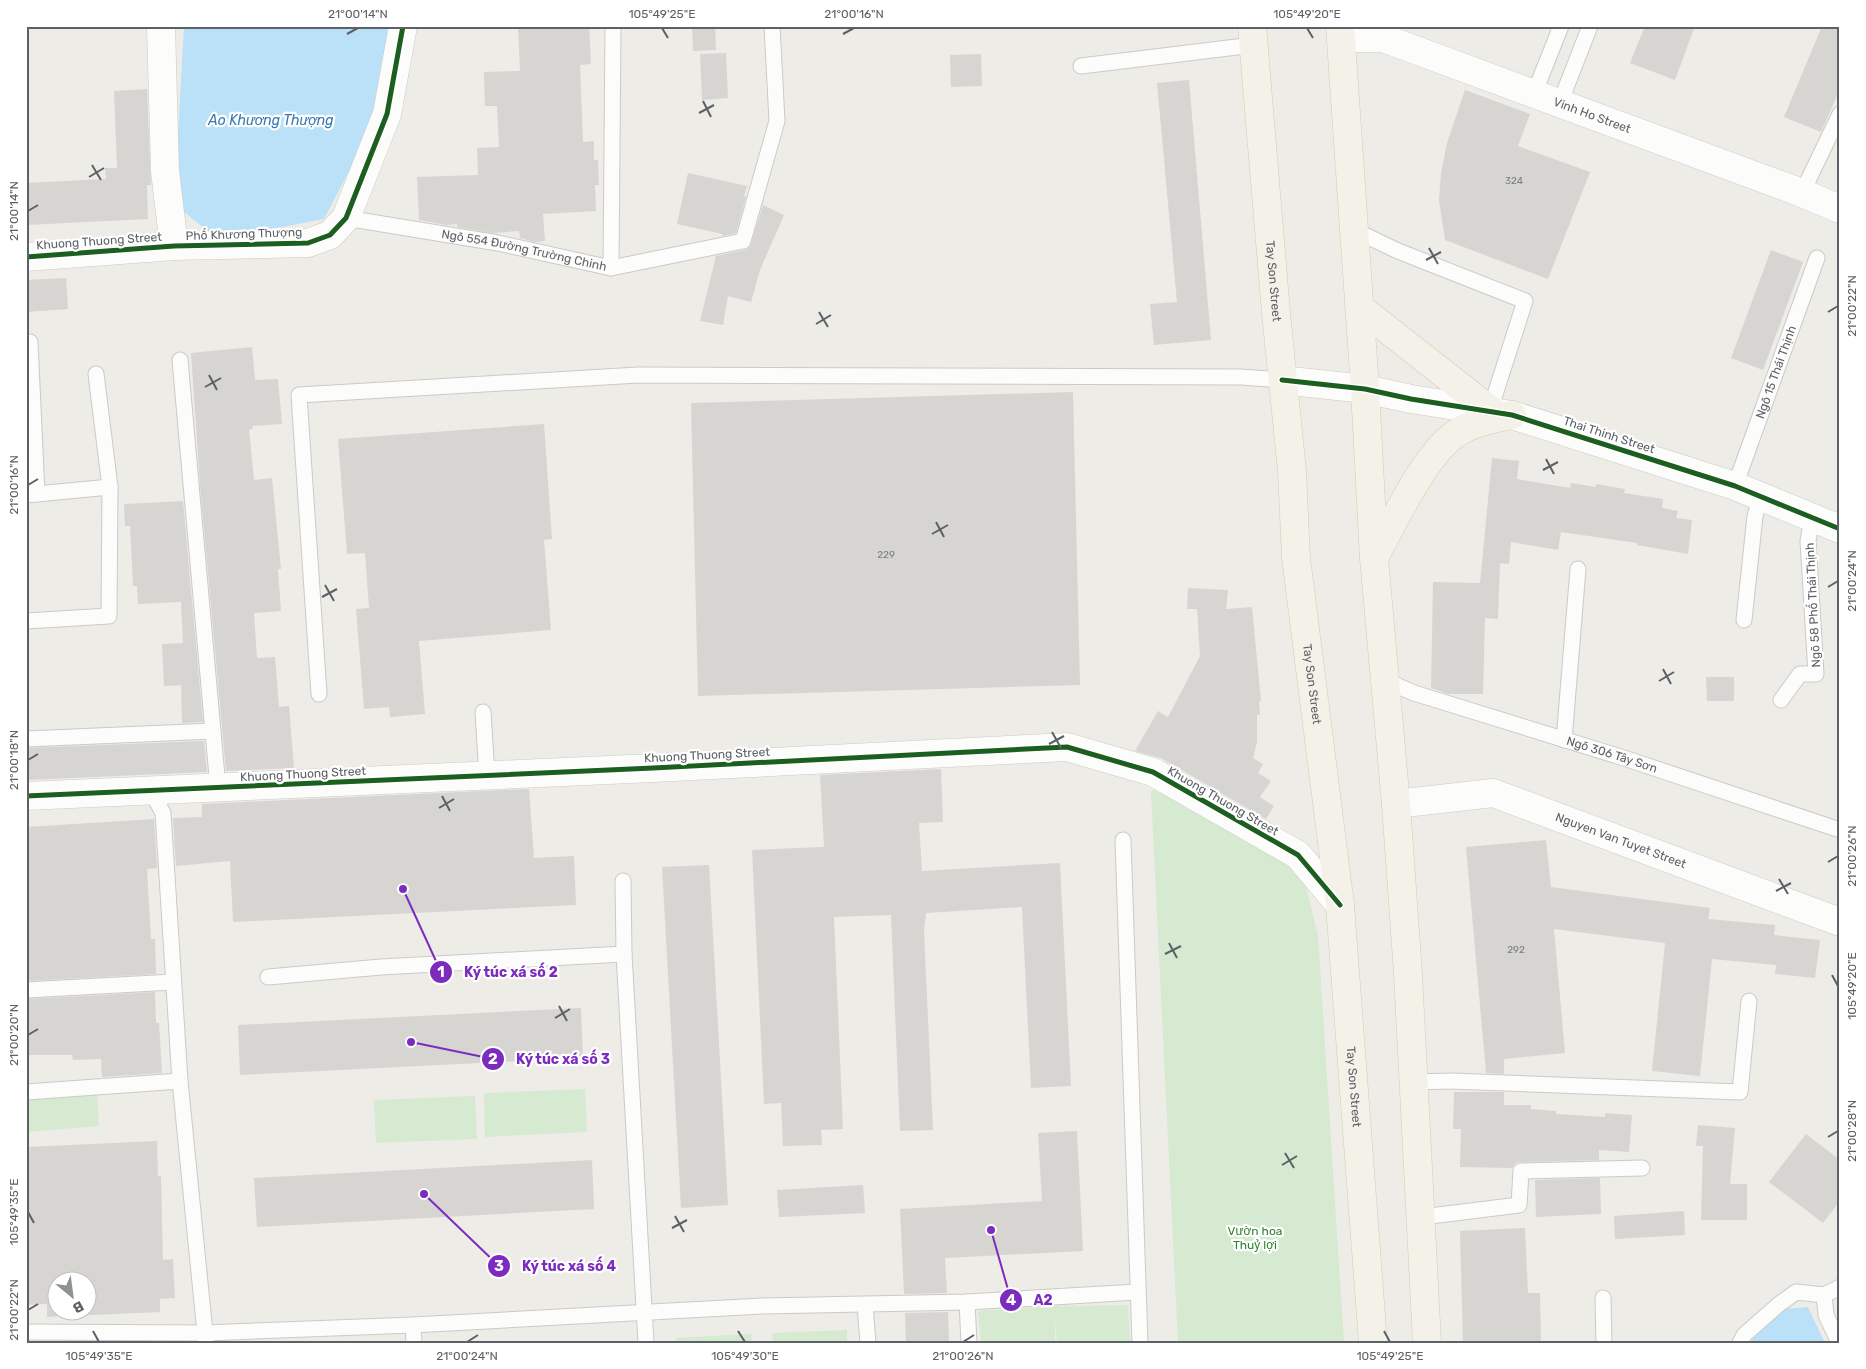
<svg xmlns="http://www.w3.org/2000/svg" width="1866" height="1369" font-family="Rubik,sans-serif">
  <rect width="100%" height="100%" fill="#edece7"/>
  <g fill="#d5ead1">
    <path d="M1169,776L1303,874L1318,936L1344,1343H1178L1151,792Z"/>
    <path d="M585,1089L587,1132L485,1137L484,1093Z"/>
    <path d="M97,1093L99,1126L26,1132V1098Z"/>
    <path d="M475,1096L477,1139L376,1143L374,1100Z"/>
    <path d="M1128,1305L1130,1343H1057L1055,1320V1343H981L978,1311L1054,1306Z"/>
    <path d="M847,1330V1343H773L772,1333Z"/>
    <path d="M751,1334L752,1343H676V1338Z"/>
  </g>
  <g fill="#bbe1f8">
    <path d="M184,26H390L376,120L324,219L218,239L174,204Z"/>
    <path d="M1808,1307L1825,1343H1749L1769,1322L1785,1309Z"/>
  </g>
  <g fill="#d6d5d2" fill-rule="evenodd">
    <path d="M518,26H589L591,64L580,65L583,142L594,141V160H598L599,185H595L596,211L543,214L545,241L535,242L520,238L519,231L492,233L457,227V224L446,225L419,220L417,177L478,175L477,148L499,147L497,106H485L484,72L520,71Z"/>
    <path d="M692,26H715L716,50L693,51Z"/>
    <path d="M1645,26H1695L1675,80L1630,63Z"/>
    <path d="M1822,26H1840V89L1821,132L1784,117Z"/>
    <path d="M726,53L728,98L702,100L700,54Z"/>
    <path d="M981,54L982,86L951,87L950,55Z"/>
    <path d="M1189,80L1211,340L1154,345L1150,304L1177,302L1157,83Z"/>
    <path d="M147,89L151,185H147L148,219L26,225V183L106,179L105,168H117L114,91Z"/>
    <path d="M1465,90L1530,114L1518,146L1590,172L1548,279L1445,240L1439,200L1441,173L1447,143Z"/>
    <path d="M688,173L747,186L744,196L746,197L736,233L722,236V234L677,224Z"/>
    <path d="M763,205L784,215L760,270L751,302L728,296L723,325L700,321L716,256L745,250L750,247Z"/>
    <path d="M1771,250L1803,262L1763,370L1731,358Z"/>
    <path d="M66,278L68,309L26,312V280Z"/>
    <path d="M252,347L255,380L278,379L282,424L252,426L253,429H249L254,480L272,478L281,569H278L281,611L254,613L257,658L275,657L279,707L289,706L294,768L226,771L200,484L191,353Z"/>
    <path d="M1073,392L1080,685L698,696L691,403Z"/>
    <path d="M544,424L552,539L544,540L551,630L419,641L425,714L390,717L389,707L364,709L356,609L369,608L365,553L347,554L338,439Z"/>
    <path d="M1492,458L1519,461L1517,479L1570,488L1571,483L1596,487V484L1625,489L1624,493L1663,499L1662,508L1678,511L1676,518L1692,520L1688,554L1637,545V543L1561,532L1558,550L1511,542L1509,564L1500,563L1498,619L1485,618L1483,694H1448L1431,688L1433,582L1480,583Z"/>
    <path d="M183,501L203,722L182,723L181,685L164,686L162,644L183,643L181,602L138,604L137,586H133L130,526H125L124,504Z"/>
    <path d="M1188,588L1228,590L1226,609L1252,607L1261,701L1259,702L1260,715H1257V742L1253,758L1263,764L1258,773L1271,781L1260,797L1274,806L1266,819L1161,758L1135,751L1158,711L1168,717L1200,656L1197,609H1187Z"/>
    <path d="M1706,677H1734V701H1707Z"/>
    <path d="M204,741L207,772L26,780V748Z"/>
    <path d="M941,769L943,822L919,823L922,871L1060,863L1071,1086L1031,1088L1022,907L926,913L924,931L933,1130L900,1131L891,915L834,917L843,1129L821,1130L822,1145L783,1146L781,1103L764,1104L752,850L824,847L820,775Z"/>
    <path d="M529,789L534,858L574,856L576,905L233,922L230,861L176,866L173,818L202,817V804Z"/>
    <path d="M154,819L157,868L147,869L151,939H155L156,974L26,981V827Z"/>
    <path d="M1546,840L1551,887L1710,908L1708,919L1775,925L1774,935L1820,940L1815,978L1775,974L1776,965L1712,959L1700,1076L1652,1071L1665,943L1554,929L1565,1053L1504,1059V1074L1486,1073L1466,847Z"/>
    <path d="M709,865L728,1205L681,1208L662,867Z"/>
    <path d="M155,992L156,1023H159L162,1073L102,1077L101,1059L73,1060L72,1055H26V999Z"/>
    <path d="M581,1008L583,1058L240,1075L238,1025Z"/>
    <path d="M1454,1092H1504V1105H1531V1109L1556,1111V1114L1605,1117V1113L1632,1115L1629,1152L1599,1150V1160L1521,1162L1516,1163L1512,1168L1460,1167L1461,1129H1453Z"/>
    <path d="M1698,1125L1735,1128L1730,1184H1747V1220H1701L1703,1146H1696Z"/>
    <path d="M1077,1131L1083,1251L945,1258L947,1293L904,1294L900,1209L1042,1201L1038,1133Z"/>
    <path d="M1806,1134L1840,1160V1201L1823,1223L1769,1182Z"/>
    <path d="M157,1141L158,1176H161L163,1260L173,1259L175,1298L160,1299V1312L47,1317V1304L26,1305V1147ZM58,1282H88V1312H58Z"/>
    <path d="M592,1160L594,1209L257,1227L254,1178Z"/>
    <path d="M1600,1178L1601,1214L1536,1217L1535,1180Z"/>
    <path d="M863,1185L865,1213L779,1217L777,1190Z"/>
    <path d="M1684,1211L1685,1235L1615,1239L1614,1216Z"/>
    <path d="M1525,1228L1528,1293H1540L1541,1343H1463L1460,1231Z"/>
    <path d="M948,1312L949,1343H906L905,1313Z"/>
  </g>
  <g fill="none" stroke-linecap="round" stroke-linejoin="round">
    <g stroke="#cacac9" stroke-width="17">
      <g id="service">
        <path d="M1081,66L1253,45"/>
        <path d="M1534,94L1561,26"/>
        <path d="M1560,103L1590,26"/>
        <path d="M1802,193L1840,114"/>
        <path id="s1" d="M346,218L498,243L611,268L743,241L777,121L772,26"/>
        <path d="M1354,230L1398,251L1525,301L1490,410"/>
        <path d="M611,268L613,26"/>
        <path d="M30,342L37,494"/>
        <path d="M180,360L218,788"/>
        <path id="s2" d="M1735,486L1817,258"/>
        <path d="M26,495L110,487"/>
        <path d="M1744,620L1755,516L1761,496"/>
        <path d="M26,621L109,616L110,487L96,374"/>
        <path id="s3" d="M1384,680L1414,693L1624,758L1840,830"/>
        <path d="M319,694L299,395L638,375L1241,377L1282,380"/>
        <path d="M1781,700L1800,674H1816L1808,541L1812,518"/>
        <path d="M483,712L487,776"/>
        <path d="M26,739L213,731"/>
        <path d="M1564,740L1578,569"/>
        <path d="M151,791L163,813L180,1081L206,1343"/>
        <path d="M1123,840L1140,1343"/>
        <path d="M623,881L624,954L646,1343"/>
        <path d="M268,977L381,967L624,954"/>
        <path d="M26,990L173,982"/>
        <path d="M1413,1082L1451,1081L1740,1092L1749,1001"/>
        <path d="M26,1092L180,1081"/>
        <path d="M1422,1217L1519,1205L1521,1171L1642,1168"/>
        <path d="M1824,1295L1826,1315L1839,1343"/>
        <path d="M1603,1298L1604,1343"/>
        <path d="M967,1302L969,1343"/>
        <path d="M865,1305L868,1343"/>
        <path d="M413,1325L414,1343"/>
        <path d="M26,1332L205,1333L413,1325L762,1306L967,1302L1137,1292"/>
        <path d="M1740,1343L1744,1335L1778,1305L1796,1292L1824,1295L1840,1287"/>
      </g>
    </g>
    <g stroke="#cacac9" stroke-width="29">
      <g id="minor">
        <path d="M161,26L165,171L174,246"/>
        <path id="s4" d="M1341,38H1383L1802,193L1840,209"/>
        <path d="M26,257L174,246L308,243L330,235L346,218L387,114L403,26"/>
        <path d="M26,796L653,768L1067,747L1153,772L1298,855L1340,905"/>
        <path id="s5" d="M1396,804L1493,793L1840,922"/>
      </g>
    </g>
    <g stroke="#cacac9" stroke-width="29">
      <path id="tertiary" d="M1282,380L1365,389L1411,399L1512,415L1735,486L1840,529"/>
    </g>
    <g stroke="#d6ccb3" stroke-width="29">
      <g id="primary">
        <path id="s6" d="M1252,26L1276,313L1292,471L1296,558L1340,905L1373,1343"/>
        <path d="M1340,26L1365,389L1374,558L1396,804L1408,974L1427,1343"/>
        <path d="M1360,308L1490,410"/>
        <path d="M1374,558C1392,525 1424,456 1454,435C1470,423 1492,419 1512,415"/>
      </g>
    </g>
    <use href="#service" stroke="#fcfcfb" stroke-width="15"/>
    <use href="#minor" stroke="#fcfcfb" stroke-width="28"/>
    <use href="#tertiary" stroke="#fcfcfb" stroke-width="28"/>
    <use href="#primary" stroke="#f3f1e8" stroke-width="28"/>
    <g stroke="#fff" stroke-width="8">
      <g id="cycleway">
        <path d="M26,257L174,246L308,243L330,235L346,218L387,114L403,26"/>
        <path d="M1282,380L1365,389L1411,399L1512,415L1735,486L1840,529"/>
        <path d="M26,796L653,768L1067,747L1153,772L1298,855L1340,905"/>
      </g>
    </g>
    <use href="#cycleway" stroke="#1b5e20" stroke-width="5"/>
  </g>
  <path fill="none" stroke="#5c6166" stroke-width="2" d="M662,28L668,38M1307,28L1313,38M347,34L358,28M843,34L854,28M703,101L711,117M699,113L714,105M92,165L101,180M89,177L104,168M28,211L38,205M1429,248L1438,264M1426,260L1441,252M819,312L828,327M1828,312L1838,306M816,324L831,315M209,375L217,390M205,387L221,378M1546,459L1554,474M1543,470L1558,462M28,485L38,479M936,522L944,537M932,534L948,525M325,585L334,601M1828,587L1838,581M322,597L337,589M1663,669L1671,684M1659,681L1674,672M1052,732L1061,748M1049,744L1064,736M28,760L38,754M442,796L450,811M439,808L454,799M1828,862L1838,856M1779,879L1788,894M1776,891L1791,883M1169,943L1177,958M1165,954L1181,946M1832,975L1838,986M559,1006L567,1021M555,1018L570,1009M28,1035L38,1029M1828,1137L1838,1131M1285,1153L1294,1168M1282,1165L1297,1156M28,1212L34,1223M675,1216L684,1232M672,1228L687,1220M28,1310L38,1304M93,1331L99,1342M738,1331L745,1342M1384,1331L1390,1342M467,1342L478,1335M963,1342L974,1335"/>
  <g text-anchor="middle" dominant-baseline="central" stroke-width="4.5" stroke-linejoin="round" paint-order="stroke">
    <g font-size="10" fill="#7b7e82">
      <text x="1514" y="181">324</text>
      <text x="886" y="555">229</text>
      <text x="1516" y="950">292</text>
    </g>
    <g font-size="12" fill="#5c6166" stroke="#fff">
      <text stroke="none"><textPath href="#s4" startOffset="265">Vinh Ho Street</textPath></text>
      <text transform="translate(244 234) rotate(-2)">Phố Khương Thượng</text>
      <text transform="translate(99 241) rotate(-4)">Khuong Thuong Street</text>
      <text stroke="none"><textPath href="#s1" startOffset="181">Ngõ 554 Đường Trường Chinh</textPath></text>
      <text stroke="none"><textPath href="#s6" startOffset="256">Tay Son Street</textPath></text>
      <text stroke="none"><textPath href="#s2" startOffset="121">Ngõ 15 Thái Thịnh</textPath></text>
      <text transform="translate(1609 435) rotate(18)">Thai Thinh Street</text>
      <text transform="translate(1813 605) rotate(-93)">Ngõ 58 Phố Thái Thịnh</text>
      <text stroke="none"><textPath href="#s6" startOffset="661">Tay Son Street</textPath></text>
      <text transform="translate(707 755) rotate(-3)">Khuong Thuong Street</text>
      <text stroke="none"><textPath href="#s3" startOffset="240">Ngõ 306 Tây Sơn</textPath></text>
      <text transform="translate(303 774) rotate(-3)">Khuong Thuong Street</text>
      <text transform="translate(1223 801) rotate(30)">Khuong Thuong Street</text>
      <text stroke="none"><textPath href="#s5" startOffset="234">Nguyen Van Tuyet Street</textPath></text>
      <text stroke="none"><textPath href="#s6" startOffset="1066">Tay Son Street</textPath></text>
    </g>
    <g font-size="12" fill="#2e832e" stroke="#fff">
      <text x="1255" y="1231">Vườn hoa<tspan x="1255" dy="14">Thuỷ lợi</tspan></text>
    </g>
    <g font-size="14" font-style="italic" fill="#3678b1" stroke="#fff">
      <text x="271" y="120">Ao Khương Thượng</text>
    </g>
  </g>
  <path fill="none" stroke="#7b2cbf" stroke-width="2" d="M403 889L441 972M411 1042L493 1059M424 1194L499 1266M991 1230L1011 1300"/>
  <g fill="#7b2cbf" stroke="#fff" stroke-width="2">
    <circle cx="403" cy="889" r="5"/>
    <circle cx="411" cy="1042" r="5"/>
    <circle cx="424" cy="1194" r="5"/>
    <circle cx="991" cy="1230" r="5"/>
    <circle cx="441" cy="972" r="12"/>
    <circle cx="493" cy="1059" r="12"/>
    <circle cx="499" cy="1266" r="12"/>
    <circle cx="1011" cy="1300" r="12"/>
  </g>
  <g font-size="15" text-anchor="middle" font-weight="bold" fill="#fff">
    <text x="441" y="977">1</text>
    <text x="493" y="1064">2</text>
    <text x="499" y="1271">3</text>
    <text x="1011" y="1305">4</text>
  </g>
  <g font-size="14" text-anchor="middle" font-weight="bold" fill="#7b2cbf" stroke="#fff" stroke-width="4.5" stroke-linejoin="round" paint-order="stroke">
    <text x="511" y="977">Ký túc xá số 2</text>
    <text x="563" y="1064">Ký túc xá số 3</text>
    <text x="569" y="1271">Ký túc xá số 4</text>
    <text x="1043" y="1305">A2</text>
  </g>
  <rect width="1866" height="1369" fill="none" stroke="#ffffff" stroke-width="55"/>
  <g transform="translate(72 1296) rotate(151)"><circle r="24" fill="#ffffff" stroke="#bec0c2"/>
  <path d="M0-4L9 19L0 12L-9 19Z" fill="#8f9293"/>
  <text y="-8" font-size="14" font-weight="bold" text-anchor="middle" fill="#5c6166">B</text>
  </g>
  <rect x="28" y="28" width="1810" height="1314" fill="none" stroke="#5c6166" stroke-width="2"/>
  <g font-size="12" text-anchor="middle" fill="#5c6166">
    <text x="358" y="18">21°00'14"N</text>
    <text x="662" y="18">105°49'25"E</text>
    <text x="854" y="18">21°00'16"N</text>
    <text x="1307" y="18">105°49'20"E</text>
    <text transform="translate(14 211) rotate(-90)" y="4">21°00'14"N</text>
    <text transform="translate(1852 306) rotate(-90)" y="4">21°00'22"N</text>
    <text transform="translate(14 485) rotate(-90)" y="4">21°00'16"N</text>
    <text transform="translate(1852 581) rotate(-90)" y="4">21°00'24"N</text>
    <text transform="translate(14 760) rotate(-90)" y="4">21°00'18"N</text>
    <text transform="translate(1852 856) rotate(-90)" y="4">21°00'26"N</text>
    <text transform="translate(1852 986) rotate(-90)" y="4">105°49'20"E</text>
    <text transform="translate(14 1035) rotate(-90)" y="4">21°00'20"N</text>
    <text transform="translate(1852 1131) rotate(-90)" y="4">21°00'28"N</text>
    <text transform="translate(14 1212) rotate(-90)" y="4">105°49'35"E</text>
    <text transform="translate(14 1310) rotate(-90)" y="4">21°00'22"N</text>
    <text x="99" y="1360">105°49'35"E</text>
    <text x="467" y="1360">21°00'24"N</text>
    <text x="745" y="1360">105°49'30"E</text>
    <text x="963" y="1360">21°00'26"N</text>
    <text x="1390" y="1360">105°49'25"E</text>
  </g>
</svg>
